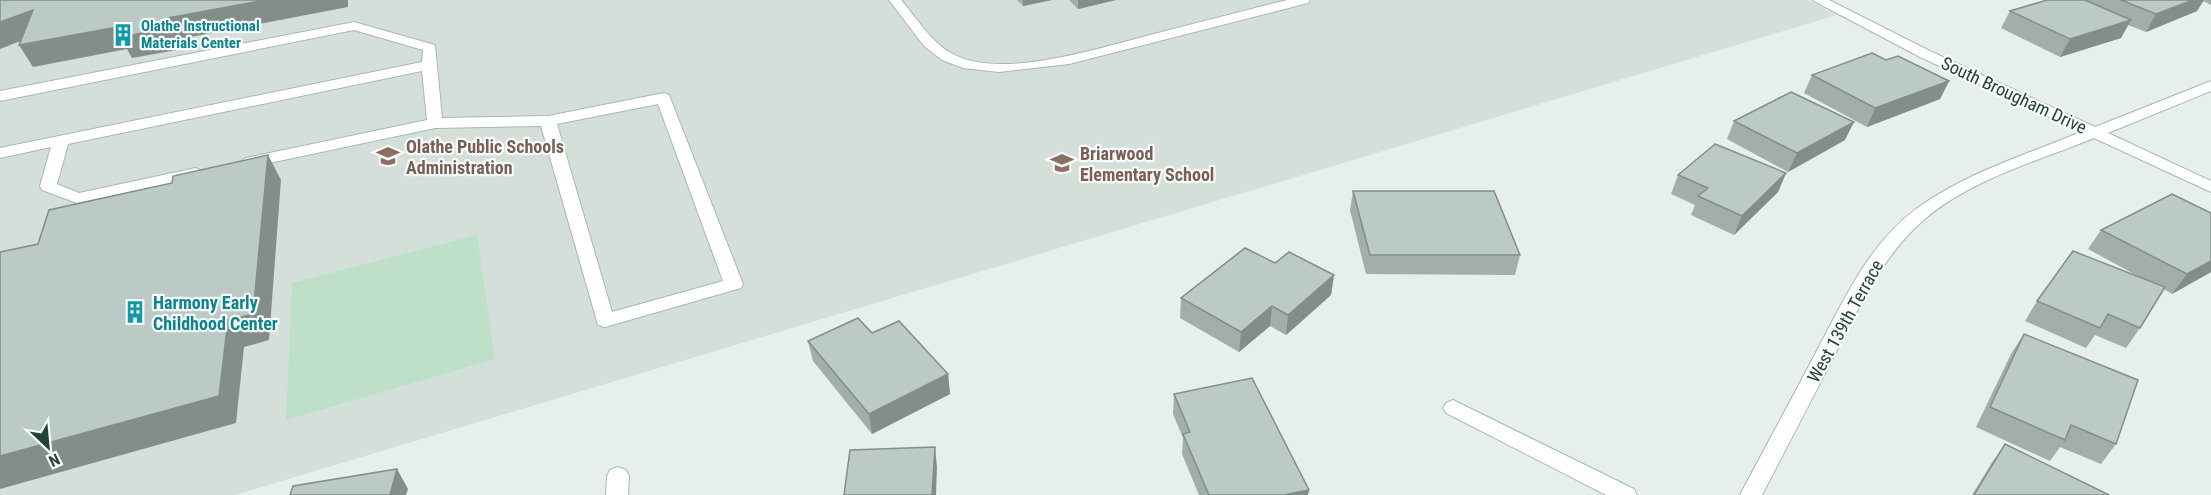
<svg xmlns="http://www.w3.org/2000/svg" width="2211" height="495" font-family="'Roboto Condensed',sans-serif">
  <rect width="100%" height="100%" fill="#e6efeb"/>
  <path fill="#d4dfda" d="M0,0H1807L1837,15L235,495H0Z"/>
  <path fill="#bfe0c8" d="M477,235L495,359L286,420L292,283Z"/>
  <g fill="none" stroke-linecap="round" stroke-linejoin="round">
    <g stroke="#a8b8b2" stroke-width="2">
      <g id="minor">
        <path d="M889,0H901C917,18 930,41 951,53C1001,82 1105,46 1158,33C1201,22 1244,11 1287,0H1310L1308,3L1069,64L999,72L963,68L942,60L924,46Z"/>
        <path d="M1812,0H1829L1930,51L2095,127L2211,81V91L2108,133L2211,181V192L2094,138C2038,161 1972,179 1926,218C1882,255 1859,308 1833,358C1810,403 1786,449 1762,495H1740C1764,449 1789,404 1813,358C1841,306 1867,245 1916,209C1965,173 2025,155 2081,132L1920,57Z"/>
        <path d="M354,22L435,45L442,118L548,116L664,93L669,95L743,284L741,288L605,327L598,325L541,126L435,128L246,168L238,163L246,158L427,120L422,71L68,144L57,184L79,193L196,168L204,173L196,178L77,203L42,190L40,186L51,147L0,158V148L422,62L423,50L354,30L0,101V91ZM658,104L723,281L612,312L557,124Z"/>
        <path d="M1453,400L1634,489L1637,495H1606L1446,413L1443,408L1446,403Z"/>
        <path d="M618,467L626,470L629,476L628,495H606L607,476L610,470Z"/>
      </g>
    </g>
    <use href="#minor" fill="#fff" fill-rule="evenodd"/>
  </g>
  <g fill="#a1aea9">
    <path d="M1017,0H1052L1023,6Z"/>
    <path d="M1069,0H1116L1078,9Z"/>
    <path d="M2047,0H2211V5L2203,1L2197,11L2146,32L2128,25L2121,38L2060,57L2001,28L2010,11Z"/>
    <path d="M1886,60L1949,81L1940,99L1867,127L1804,93L1812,75Z"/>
    <path d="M1734,121L1845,140L1788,172L1727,139Z"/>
    <path d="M1786,173L1778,192L1734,235L1691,215L1695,205L1671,194L1678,175Z"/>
    <path d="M1353,191L1520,255L1515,275L1366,274L1350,210Z"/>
    <path d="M2211,213V272L2172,294L2164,289L2140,328L2126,348L2095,335L2086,348L2025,321L2037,301L2145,280L2088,249L2101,230Z"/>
    <path d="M1275,263L1334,275L1331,295L1286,335L1270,326L1239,352L1180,318L1181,298Z"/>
    <path d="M872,333L948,374L950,394L872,434L813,361L808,341Z"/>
    <path d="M2024,334L2116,444L2101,464L2060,447L2050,461L1976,427L2011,354Z"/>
    <path d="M1174,394L1308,495H1199L1182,454L1183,438L1173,414Z"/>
    <path d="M2005,444L2109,495H1972L1991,464Z"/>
  </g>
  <g fill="#838d89">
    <path d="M265,0H348V7L180,39L177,50L132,58L127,49L33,67L19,45Z"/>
    <path d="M1023,0H1052L1023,6Z"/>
    <path d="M1078,0H1116L1078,9Z"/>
    <path d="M2193,0H2204L2197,11L2146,32L2156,14Z"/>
    <path d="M33,10L46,31L0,49V22Z"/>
    <path d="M2131,20L2121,38L2060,57L2070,39Z"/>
    <path d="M1949,81L1940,99L1867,127L1875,108Z"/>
    <path d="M1854,122L1845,140L1788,172L1797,153Z"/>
    <path d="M268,155L281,180L269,340L244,347L236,423L0,489V456Z"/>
    <path d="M1786,173L1778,192L1734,235L1742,216Z"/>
    <path d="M2211,261V272L2172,294L2187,274Z"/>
    <path d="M1334,275L1331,295L1286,335L1288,315Z"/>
    <path d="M1272,306L1270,326L1239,352L1241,332Z"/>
    <path d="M948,374L950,394L872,434L869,414Z"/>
    <path d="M935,447L937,467L936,495H932Z"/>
    <path d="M397,469L408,489L406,495H390Z"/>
    <path d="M1309,490L1308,495H1284Z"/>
  </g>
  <g fill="#bbcac4" stroke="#838d89" stroke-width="1.5">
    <path d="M0,0H265L168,18L166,29L120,37L123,26L19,45L33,10L0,22Z"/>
    <path d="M2047,0H2085L2131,20L2070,39L2010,11Z"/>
    <path d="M2121,0H2193L2156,14Z"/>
    <path d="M1872,53L1886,60L1898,56L1949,81L1875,108L1812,75Z"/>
    <path d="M1791,92L1854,122L1797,153L1734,121Z"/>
    <path d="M1715,144L1786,173L1742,216L1698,196L1708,188L1678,175Z"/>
    <path d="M268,155L253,314L228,320L219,396L0,456V252L38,244L49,210L172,183L173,176Z"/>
    <path d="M1353,191H1494L1520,255H1370Z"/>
    <path d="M2172,194L2211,213V261L2187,274L2101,230Z"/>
    <path d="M1245,248L1275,263L1289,252L1334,275L1288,315L1272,306L1241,332L1181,298Z"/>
    <path d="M2073,251L2165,287L2140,328L2108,314L2100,328L2037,301Z"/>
    <path d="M858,318L872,333L899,321L948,374L869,414L808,341Z"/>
    <path d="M2024,334L2138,380L2116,444L2071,425L2065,440L1990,407Z"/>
    <path d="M1252,378L1309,490L1284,495H1209L1183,434L1190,432L1174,394Z"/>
    <path d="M2005,444L2109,495H1974Z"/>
    <path d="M935,447L932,495H844L850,450Z"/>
    <path d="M397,469L390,495H290L293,486Z"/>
  </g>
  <defs>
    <g id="building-bare" transform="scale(1.8)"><path d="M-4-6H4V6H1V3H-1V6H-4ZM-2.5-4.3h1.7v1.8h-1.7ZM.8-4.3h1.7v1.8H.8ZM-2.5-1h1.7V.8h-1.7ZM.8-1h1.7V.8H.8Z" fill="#0f9aa8" stroke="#f7fbf9" stroke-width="2.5" paint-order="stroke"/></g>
    <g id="school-bare" transform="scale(1.8)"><path d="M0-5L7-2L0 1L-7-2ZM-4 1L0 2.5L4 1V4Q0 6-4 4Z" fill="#8d6e63" stroke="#f7fbf9" stroke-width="2.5" paint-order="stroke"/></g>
  </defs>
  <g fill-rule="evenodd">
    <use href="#building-bare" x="123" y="35"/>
    <use href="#school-bare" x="388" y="156"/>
    <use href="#school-bare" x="1062" y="163"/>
    <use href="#building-bare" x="135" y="312"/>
  </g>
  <g text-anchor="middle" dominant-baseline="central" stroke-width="4.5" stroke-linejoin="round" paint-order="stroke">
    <g font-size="15" font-weight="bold" fill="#0d838f" stroke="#f7fbf9" text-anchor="start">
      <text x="141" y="26">Olathe Instructional<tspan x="141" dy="17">Materials Center</tspan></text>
    </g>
    <g font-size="18" fill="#24423a" stroke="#f7fbf9">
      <text transform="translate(2014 95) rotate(25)">South Brougham Drive</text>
      <text transform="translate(1845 321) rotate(-61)">West 139th Terrace</text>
    </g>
    <g font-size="18" font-weight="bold" fill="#785e54" stroke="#f7fbf9" text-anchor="start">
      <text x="406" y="146">Olathe Public Schools<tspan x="406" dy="21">Administration</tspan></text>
      <text x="1080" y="153">Briarwood<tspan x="1080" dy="21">Elementary School</tspan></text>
    </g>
    <g font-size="18" font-weight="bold" fill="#0d838f" stroke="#f7fbf9" text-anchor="start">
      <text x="153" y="302">Harmony Early<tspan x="153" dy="21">Childhood Center</tspan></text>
    </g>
  </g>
  <g transform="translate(48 447) rotate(154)" stroke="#f7fbf9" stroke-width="4.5" paint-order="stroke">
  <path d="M0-4.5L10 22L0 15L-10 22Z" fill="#24423a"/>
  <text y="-9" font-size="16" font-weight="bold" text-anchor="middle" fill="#24423a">N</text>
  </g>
</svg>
